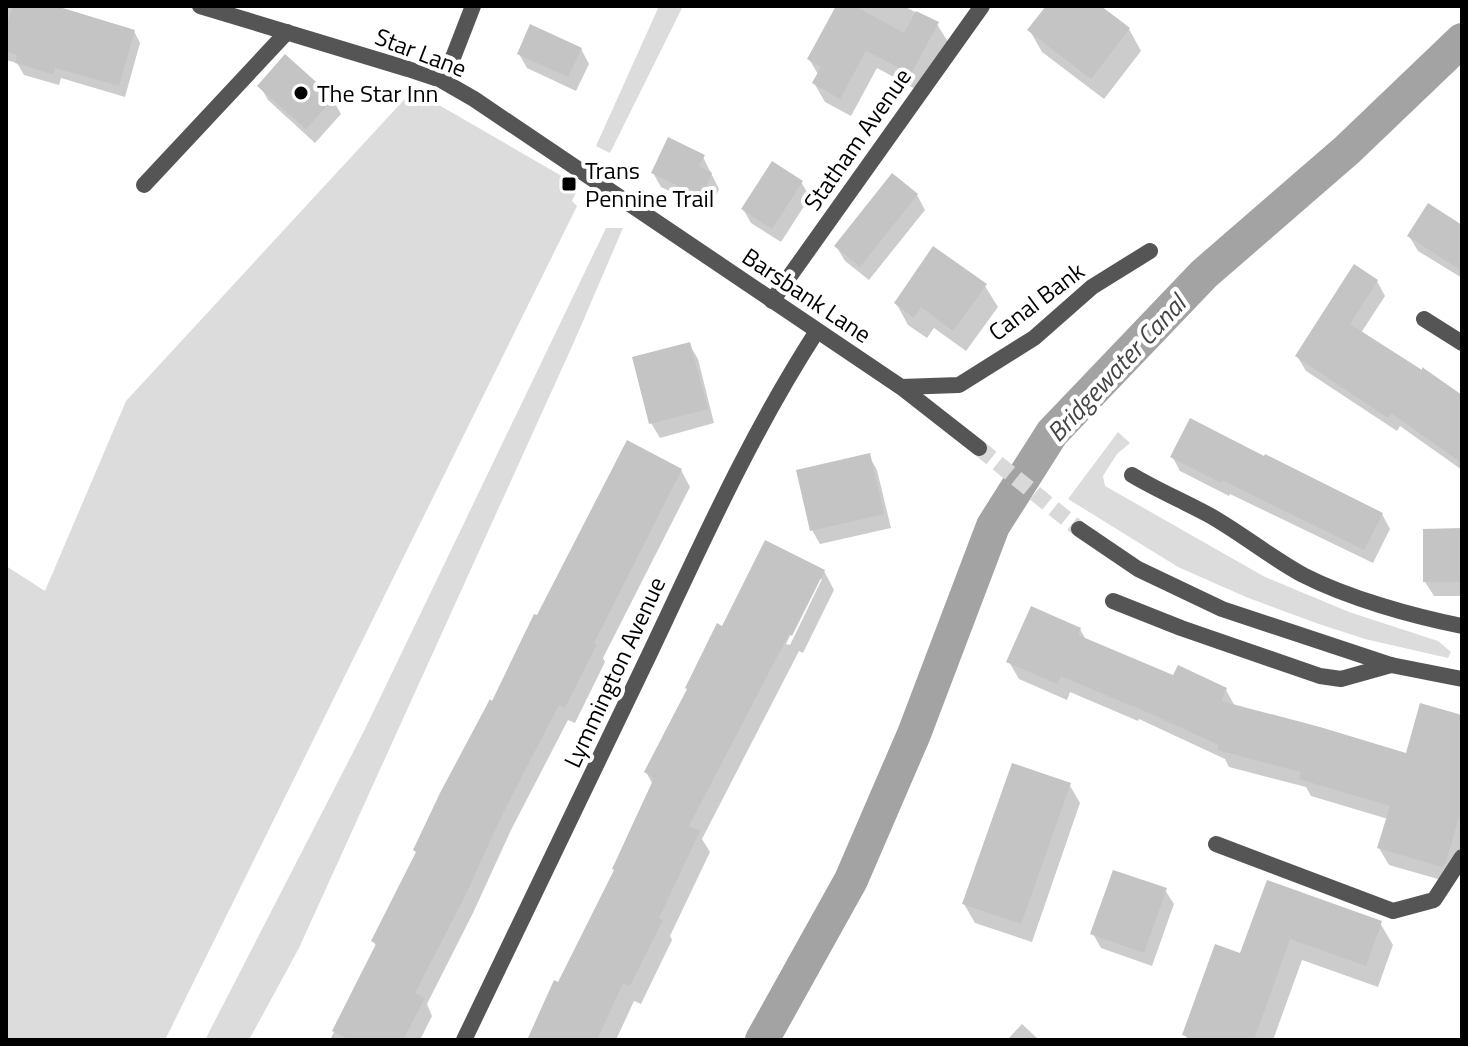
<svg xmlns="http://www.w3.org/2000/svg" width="1468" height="1046" viewBox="0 0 1468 1046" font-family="'Titillium Web',sans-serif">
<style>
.green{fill:#dcdcdc}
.shadow{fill:#0003;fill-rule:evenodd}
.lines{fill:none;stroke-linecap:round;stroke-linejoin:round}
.canal{stroke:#a3a3a3;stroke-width:34}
.building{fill:#c4c4c4}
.tertiary-tunnel{stroke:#d9d9d9;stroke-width:16;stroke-dasharray:16 8;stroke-linecap:butt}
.service{stroke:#555;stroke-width:16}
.minor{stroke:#555;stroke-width:16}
.tertiary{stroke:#555;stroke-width:16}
.poi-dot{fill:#000;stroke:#fff;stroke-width:3}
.labels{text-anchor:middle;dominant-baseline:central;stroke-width:8;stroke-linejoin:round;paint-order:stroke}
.street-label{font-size:24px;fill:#000;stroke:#fff}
.poi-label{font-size:24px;fill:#000;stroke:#fff;text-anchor:start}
.water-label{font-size:26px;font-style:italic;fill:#444;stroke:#fff}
</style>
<rect width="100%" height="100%" fill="#fff"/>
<!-- green -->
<path class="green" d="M659 6H683L610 153 596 146Z
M413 90 579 186 572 201 577 206 165 1040H6V566L45 591 126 401Z
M606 228H623L574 342 299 948 249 1040H205L364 731Z
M1118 432 1130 443 1117 454 1103 476 1105 486 1265 577 1349 612 1438 641 1451 652 1448 658 1365 639 1316 623 1246 597 1178 567 1068 499Z"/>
<!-- shadow -->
<path class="shadow" d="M6 6H50L134 31 140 43 125 97 61 78 59 85 24 75 17 63 6 60Z
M837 6H904L937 24 948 42 921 92 877 68 851 116 825 102 814 83 819 76 809 59Z
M1048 6H1098L1129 29 1141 51 1104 99 1042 52 1030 31Z
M581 49 589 64 576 91 527 68 519 54Z
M286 57 333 100 341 114 315 143 268 100 260 86Z
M703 157 719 189 709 210 661 187 653 173Z
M801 182 810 197 781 242 751 223 743 209Z
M917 195 925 210 869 280 845 261 836 246Z
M1462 227V278L1418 251 1409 236Z
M1377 281 1385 296 1361 333 1462 397V470L1400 426 1397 431 1306 371 1297 356Z
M985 286 998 307 966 351 934 328 927 338 908 325 896 303Z
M689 344 698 359 714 423 660 438 651 423Z
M869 456 877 470 891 528 820 544 812 530Z
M1172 456 1382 514 1390 529 1373 563 1230 494 1229 496 1180 471Z
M681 470 690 487 603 658 605 662 575 723 568 720 511 830 473 913 427 1004 432 1016 420 1040H330L377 947 373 941 538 618Z
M1462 530V596H1434L1425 582Z
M824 571 834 590 803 653 799 651 702 839 710 852 670 936 672 940 641 1004 634 1001 616 1040H529L615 872 653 785 646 772 723 629ZM818 579H822L790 645 786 644Z
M1080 629 1086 640 1174 678 1226 690 1236 708 1407 755 1462 717V854L1452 883 1389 865 1379 848 1388 819 1311 796 1306 787 1229 767 1225 759 1139 719 1138 721 1070 692 1067 700 1019 679 1009 662Z
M1069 784 1080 803 1032 942 975 923 964 904Z
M1268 882 1380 923 1393 945 1378 987 1302 960 1273 1040H1188L1185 1035 1242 956Z
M1165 890 1174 904 1152 966 1101 948 1093 934Z
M1022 1024 1039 1040H1007Z"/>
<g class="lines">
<!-- canal -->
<path class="canal" d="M762 1040 851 880 914 734 993 526 1052 433 1204 274 1347 150 1462 40"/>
</g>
<!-- building -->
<path class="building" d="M13 6H56L135 30 119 86 55 68 53 74 15 63 17 55 6 51V27Z
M836 6H855L904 33 916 11 939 22 911 74 866 51 840 99 812 83 821 67 807 59Z
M1046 6H1101L1130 28 1091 79 1027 30Z
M530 24 582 48 568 77 517 54Z
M285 54 334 98 306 129 257 86Z
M668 137 705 155 699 166 712 173 701 197 651 173Z
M772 161 803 181 772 229 741 209Z
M892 173 918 194 860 267 834 246Z
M1428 203 1462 225V271L1407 236Z
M933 246 987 284 953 331 921 307 914 318 894 303Z
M1354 264 1378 280 1350 324 1422 370V367L1462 395V463L1391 413 1388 418 1295 356Z
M690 342 708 409 649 424 632 357Z
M1190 418 1264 456 1265 454 1383 513 1364 550 1222 480 1221 483 1170 457Z
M627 440 682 469 594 643 597 644 565 708 559 705 503 813 465 896 415 993 425 998 403 1040H350L332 1031 376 944 371 941 416 852 413 850 440 793 490 699 492 701 534 614 537 615Z
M870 453 884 514 810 531 796 470Z
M1462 528V582H1423V529Z
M765 540 825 570 792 636 789 634 689 826 700 831 659 918 663 920 630 986 623 983 597 1040H527L554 980 558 982 614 870 612 869 654 778 644 772 687 689 685 688 717 623 722 626Z
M1031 606 1081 628 1078 635 1173 675 1178 665 1227 688 1221 701 1320 727 1406 753 1420 703 1462 715V807L1446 862 1442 867 1377 848 1390 806 1299 779 1301 772 1217 750 1219 745 1129 704V705L1061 676 1057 684 1006 662Z
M1012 763 1071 783 1021 924 962 904Z
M1113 870 1167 888 1144 953 1090 934Z
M1267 880 1382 921 1366 966 1290 939 1254 1040H1197L1182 1035 1215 944 1240 953Z"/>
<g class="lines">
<!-- tertiary-tunnel -->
<path class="tertiary-tunnel" d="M979 448 1079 529"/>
<!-- service -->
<path class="service" d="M144 185 287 32
M1216 844 1393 911 1434 900 1462 857"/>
<!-- minor -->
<path class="minor" d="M441 80 454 55 473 6
M772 301 982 6
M1424 319 1462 343
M901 387 959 385 1034 338 1092 287 1150 251
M1132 475C1157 490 1183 501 1209 515 1241 533 1270 557 1303 575 1348 598 1412 616 1462 626
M1113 601 1181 628 1320 676 1341 679 1391 665
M464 1040C527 911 589 782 650 653 702 543 751 433 817 331"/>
<!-- tertiary -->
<path class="tertiary" d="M200 6 408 69 441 80 474 99 901 387 979 448
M1079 529 1138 569 1222 609 1391 665 1462 679"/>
</g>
<!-- markers -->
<g class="poi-dot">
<circle cx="301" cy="93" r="8"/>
<rect x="561" y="176" width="16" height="16" rx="4"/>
</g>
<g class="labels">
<!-- street labels -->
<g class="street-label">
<text transform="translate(421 52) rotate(21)">Star Lane</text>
<text transform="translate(857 139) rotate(-55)">Statham Avenue</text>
<text transform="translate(807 295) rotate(34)">Barsbank Lane</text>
<text transform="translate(1036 301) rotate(-37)">Canal Bank</text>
<text transform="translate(614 672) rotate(-65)">Lymmington Avenue</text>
</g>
<!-- poi labels -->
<g class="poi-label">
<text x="317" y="93">The Star Inn</text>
<text x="585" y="170">Trans<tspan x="585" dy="28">Pennine Trail</tspan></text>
</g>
<!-- water labels -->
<g class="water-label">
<text transform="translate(1116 368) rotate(-47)">Bridgewater Canal</text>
</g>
</g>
<!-- border -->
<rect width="1468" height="1046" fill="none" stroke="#000000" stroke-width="16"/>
</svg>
